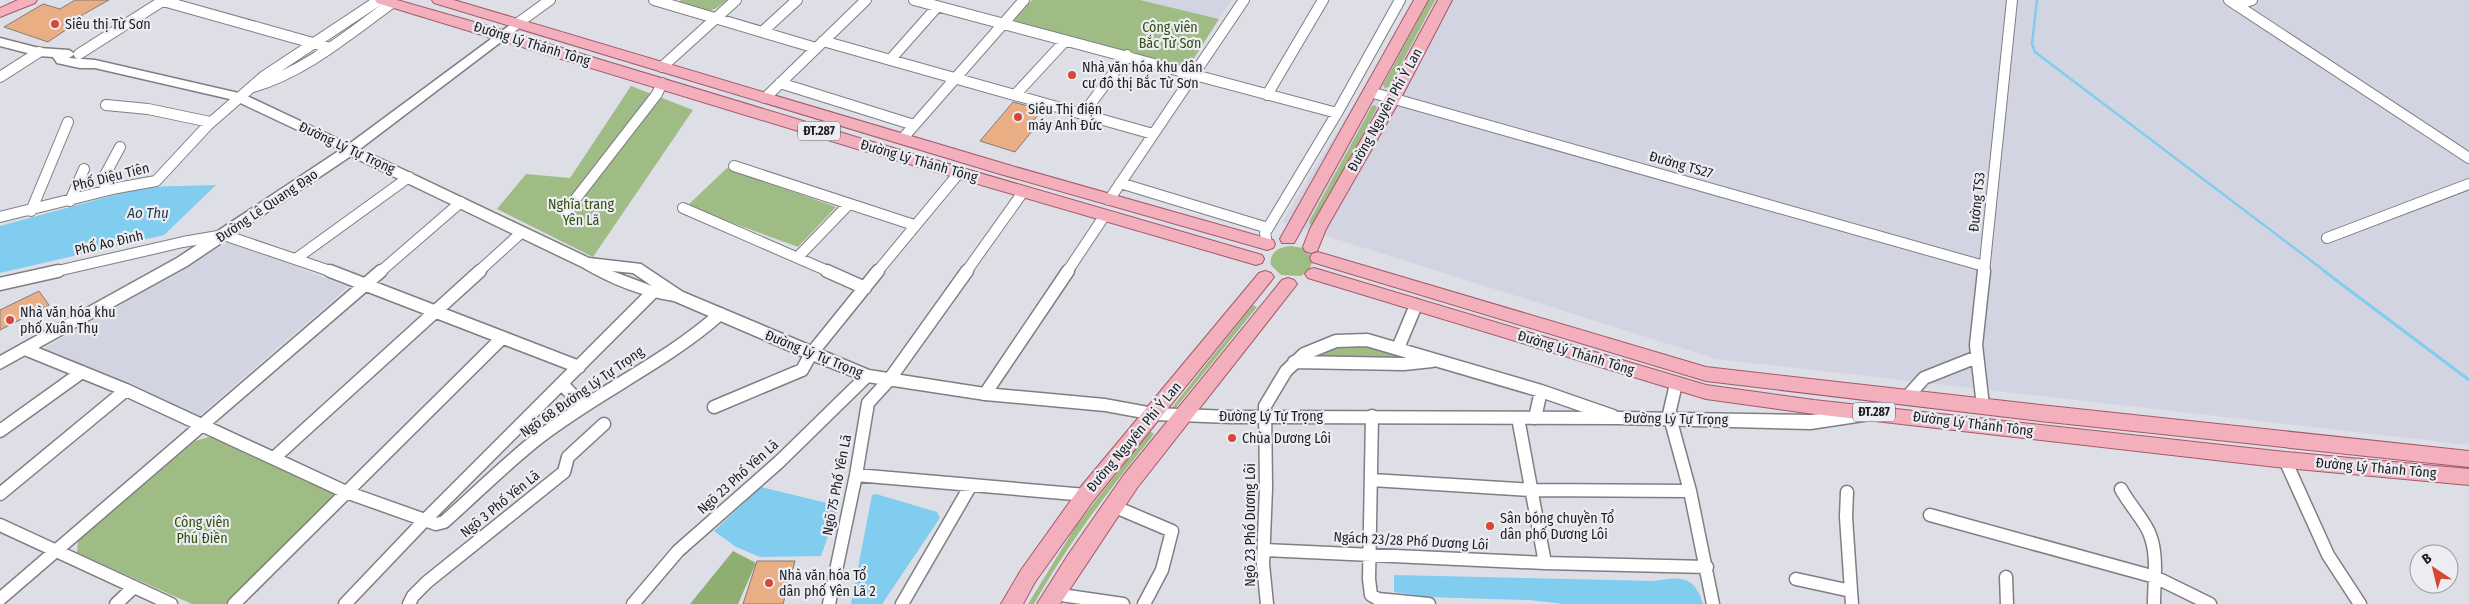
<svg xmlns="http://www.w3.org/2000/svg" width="2469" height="604" viewBox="0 0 2469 604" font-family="'Fira Sans Condensed',sans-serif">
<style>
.built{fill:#d3d4e2}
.green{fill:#9fbc84}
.forest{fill:#8fae72}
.water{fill:#81cdef}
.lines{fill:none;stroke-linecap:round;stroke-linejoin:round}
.stream-far1{stroke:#81cdef;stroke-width:2.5}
.stream{stroke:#81cdef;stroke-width:3}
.building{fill:#e9ae84;stroke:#837d79}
.minor-far1-casing{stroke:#7e7e84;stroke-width:12}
.minor-casing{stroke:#7e7e84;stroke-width:15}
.secondary-casing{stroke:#7e7e84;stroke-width:3}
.primary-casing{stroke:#a35969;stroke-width:2}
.minor-far1{stroke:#fff;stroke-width:10}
.minor{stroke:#fff;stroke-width:12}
.secondary{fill:#fff;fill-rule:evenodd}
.primary{fill:#f3afbc;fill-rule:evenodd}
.poi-dot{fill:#d54932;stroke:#ececf3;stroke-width:2}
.labels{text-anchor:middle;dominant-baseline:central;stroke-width:4.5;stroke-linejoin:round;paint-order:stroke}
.shield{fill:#ececf3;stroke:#5b5b5f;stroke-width:1}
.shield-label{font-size:12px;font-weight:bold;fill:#1d1d20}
.poi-label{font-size:14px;fill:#1d1d20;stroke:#ececf3;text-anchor:start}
.park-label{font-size:14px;fill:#334e0d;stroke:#ececf3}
.street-label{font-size:14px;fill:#1d1d20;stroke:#ececf3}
.water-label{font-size:15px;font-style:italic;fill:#193b4a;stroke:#ececf3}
</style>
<rect width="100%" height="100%" fill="#dedfe6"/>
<!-- built -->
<path class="built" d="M1140 0H1232L1219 19Z
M1417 0H2469V445L1716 359 1282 222Z
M230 241 348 287 199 416 43 349Z"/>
<!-- green -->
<path class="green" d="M681 0H727C707 18 700 11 676 5Z
M1032 0H1140L1219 19 1191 63 1183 67 1016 23 1014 20Z
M1429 0H1435L1389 87 1385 88 1383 85Z
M631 86 693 110 593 257 497 209 526 174 570 178Z
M1375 105 1377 108 1315 224 1311 225 1309 222 1372 106Z
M727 168 836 207 798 247 687 206Z
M1291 246 1303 248 1313 258 1310 269 1301 276 1281 275 1271 265C1269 252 1279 247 1291 246Z
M1253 305 1257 307 1174 410H1170Z
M1368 344 1407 358 1312 359 1316 349Z
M1150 431 1154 434C1110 489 1068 543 1034 604H1028L1076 526Z
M212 436 339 492 336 500 227 604H192L77 553 78 541 195 441Z"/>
<!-- forest -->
<path class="forest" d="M733 551 756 563 738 604H690Z"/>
<!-- water -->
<path class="water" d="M216 185 164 235 0 273V226L144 187Z
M761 487 839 506 821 556 760 557 736 547 714 531Z
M876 494 937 512 940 518 882 604H851L872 495Z
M1394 575 1655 581C1681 576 1695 576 1703 604H1564L1529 600 1426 597 1394 592Z"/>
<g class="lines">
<!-- stream-far1 -->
<path class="stream-far1" d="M2037 0 2032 44 2035 52 2326 272"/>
<!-- stream -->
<path class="stream" d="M2324 271 2469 380"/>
</g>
<!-- building -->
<path class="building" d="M75 0H109L77 18 82 19 48 42 4 27 43 4 60 9Z
M1013 102 1043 110 1027 127 1033 130 1015 152 980 141Z
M39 291 49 305 0 330V310Z
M757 561H795L783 604H743Z"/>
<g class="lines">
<defs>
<path id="minor-far1" d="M654 0 816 48
M914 0 1337 113
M2229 0 2469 158
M163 1 327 47
M2236 5 2252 0
M518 23 550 0
M762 32 797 0
M823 41 1153 134
M79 54 164 0
M890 60 937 7
M662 67 736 0
M0 77 39 52
M780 83 914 125
M253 87C305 72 349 34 392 3
M1370 92 1984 266
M1015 95 1065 41
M1267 95 1323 0
M765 98 866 0
M106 105 148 109 210 122
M1083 114 1127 55
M903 138 1024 0
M734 166 914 225
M1120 183 1268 228
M105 190V175L120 147
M1109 200 1244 0
M70 201 84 169
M683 208 830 272
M567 210 657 94 662 83
M31 211 68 122
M0 217 117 188 156 181 208 125 263 77 379 0
M2327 238 2469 184
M1267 244 1265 233 1337 113 1400 0
M798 257 849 204
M297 258 409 177
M53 272 183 242 224 235 333 272
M380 272 461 202
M478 272 522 232
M877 272 959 173
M966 272 1023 192
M1067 272 1105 215
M1984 272 2012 0"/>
<path id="minor" d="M330 271 579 367
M827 271 865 288
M0 284 58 271
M1398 348 1416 305
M25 349 126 390 346 492 436 524 444 522C476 494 507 462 541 436 598 392 666 362 720 314
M1294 362 1404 364 1432 361
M562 384 583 406
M985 394 1068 271
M1907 397 1924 378 1977 357
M1983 406 1976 345 1984 271
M714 407 802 370 811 354 878 271
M1372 416 1369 579 1371 595 1378 599 1429 604
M1518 418 1545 563
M1535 418 1541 391
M0 431 82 372
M275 457 480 271
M2285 460 2328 555 2360 604
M856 475 1086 495
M1372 480 1532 490 1690 491 1669 414 1676 384
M2121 489C2128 503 2146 522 2150 535 2158 555 2154 582 2154 604
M1690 491 1713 604
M1847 492 1846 517 1851 591
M0 494 126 390
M1113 506 1172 531 1162 570 1144 604
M1930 515 2155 577 2210 604
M0 525 171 604
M1264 550 1545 563 1707 567
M2006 577 2007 604
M1796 579 1851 591 1852 604
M1054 594 1123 604
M0 599 381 271
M116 604 134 587
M234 604 502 338
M345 604 425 520 653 292
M409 604 413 596 427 582 564 472 568 457 604 424
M633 604 678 551 779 462 867 376
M829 604 856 475 868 403 889 380 967 271
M902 604 971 485
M1267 604 1263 564 1266 488 1265 406 1286 371 1304 354 1336 341 1367 340 1541 391 1613 416"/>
<path id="secondary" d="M518 19 524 23 522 26 360 149 589 258 641 264 683 292 869 370 985 388 1105 399 1154 408 1231 411 1618 412 1811 415 1864 409 1870 410 1872 415 1870 420 1864 421 1811 429 1618 424 1231 423 1154 420 1105 411 985 400 867 382 806 358 674 301C640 296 611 284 582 267L351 156 187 266 0 369V356L177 258 340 150 234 100 95 68H80L57 63 53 57 39 56 0 46V38L39 48 69 50 75 54 69 58 95 60 243 94 349 144ZM612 271 633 273 652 286Z"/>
<path id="primary" d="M18 0H37L35 3 0 17V8Z
M375 0H397L509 32 866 140 1262 255 1264 259 1262 263 1256 265 854 148 377 3Z
M432 0H454L1012 166 1273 240 1275 244 1273 248 1267 250 1000 174 434 3Z
M1414 0H1428L1294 243H1282L1280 239Z
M1438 0H1452L1401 98 1326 229 1317 251 1311 253 1305 251 1303 247 1310 229 1385 98Z
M1318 252 1706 367 2040 405 2469 451V467L2040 421 1706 381 1312 262 1310 258 1312 254Z
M1314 268 1706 385 1814 400 2285 452 2469 469V485L2285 468 1814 414 1706 399 1308 278 1305 274 1308 270Z
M1265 271 1271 273 1274 277 1271 281 1093 501 1035 582 1023 604H1001L1021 570 1079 489 1259 273Z
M1288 278 1294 280 1297 284 1294 288 1137 488 1060 604H1037L1068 555 1123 476 1282 280Z"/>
</defs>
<!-- minor-far1 casing -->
<use href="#minor-far1" class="minor-far1-casing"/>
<!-- minor casing -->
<use href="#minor" class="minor-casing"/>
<!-- secondary casing -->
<use href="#secondary" class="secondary-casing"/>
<!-- primary casing -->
<use href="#primary" class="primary-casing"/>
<!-- minor-far1 -->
<use href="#minor-far1" class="minor-far1"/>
<!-- minor -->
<use href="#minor" class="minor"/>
<!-- secondary -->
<use href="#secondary" class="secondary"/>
<!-- primary -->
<use href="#primary" class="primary"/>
</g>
<!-- markers -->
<g class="poi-dot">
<circle cx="55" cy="24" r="5"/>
<circle cx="1072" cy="75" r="5"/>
<circle cx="1018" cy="117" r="5"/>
<circle cx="10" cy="320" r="5"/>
<circle cx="1232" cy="438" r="5"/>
<circle cx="1490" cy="526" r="5"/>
<circle cx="769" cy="583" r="5"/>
</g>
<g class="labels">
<!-- shield labels -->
<g class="shield">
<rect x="798" y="121.5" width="42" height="19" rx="4"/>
<rect x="1853" y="402.5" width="42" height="19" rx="4"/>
</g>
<g class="shield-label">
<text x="819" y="131">ĐT.287</text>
<text x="1874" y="412">ĐT.287</text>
</g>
<!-- poi labels -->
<g class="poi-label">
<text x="65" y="24">Siêu thị Từ Sơn</text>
<text x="1082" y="67">Nhà văn hóa khu dân<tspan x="1082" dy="16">cư đô thị Bắc Từ Sơn</tspan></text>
<text x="1028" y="109">Siêu Thị điện<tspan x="1028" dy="16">máy Anh Đức</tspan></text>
<text x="20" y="312">Nhà văn hóa khu<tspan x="20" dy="16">phố Xuân Thụ</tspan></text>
<text x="1242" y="438">Chùa Dương Lôi</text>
<text x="1500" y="518">Sân bóng chuyền Tổ<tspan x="1500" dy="16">dân phố Dương Lôi</tspan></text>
<text x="779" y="575">Nhà văn hóa Tổ<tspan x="779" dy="16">dân phố Yên Lã 2</tspan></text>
</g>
<!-- park labels -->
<g class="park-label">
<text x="1170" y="27">Công viên<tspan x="1170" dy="16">Bắc Từ Sơn</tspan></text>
<text x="581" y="204">Nghĩa trang<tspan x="581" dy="16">Yên Lã</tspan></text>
<text x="202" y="522">Công viên<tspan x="202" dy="16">Phú Điền</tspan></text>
</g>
<!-- street labels -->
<g class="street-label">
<text transform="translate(532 44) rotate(17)">Đường Lý Thánh Tông</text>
<text transform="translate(1385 110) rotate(-61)">Đường Nguyên Phi Ỷ Lan</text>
<text transform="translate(347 148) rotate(25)">Đường Lý Tự Trọng</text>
<text transform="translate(919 161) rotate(16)">Đường Lý Thánh Tông</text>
<text transform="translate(1681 165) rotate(16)">Đường TS27</text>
<text transform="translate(111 177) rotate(-14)">Phố Diệu Tiên</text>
<text transform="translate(1977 202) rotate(-84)">Đường TS3</text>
<text transform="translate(267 206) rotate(-34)">Đường Lê Quang Đạo</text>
<text transform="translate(109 243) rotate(-13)">Phố Ao Đình</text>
<text transform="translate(1576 353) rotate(17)">Đường Lý Thánh Tông</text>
<text transform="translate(814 354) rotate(22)">Đường Lý Tự Trọng</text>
<text transform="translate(582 392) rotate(-35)">Ngõ 68 Đường Lý Tự Trọng</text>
<text x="1271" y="416">Đường Lý Tự Trọng</text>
<text transform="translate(1676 419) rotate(1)">Đường Lý Tự Trọng</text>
<text transform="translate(1973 424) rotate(7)">Đường Lý Thánh Tông</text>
<text transform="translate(1134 437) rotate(-50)">Đường Nguyên Phi Ỷ Lan</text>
<text transform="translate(2376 468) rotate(5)">Đường Lý Thánh Tông</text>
<text transform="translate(738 477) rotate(-42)">Ngõ 23 Phố Yên Lã</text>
<text transform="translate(837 485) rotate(-79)">Ngõ 75 Phố Yên Lã</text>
<text transform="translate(500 504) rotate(-39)">Ngõ 3 Phố Yên Lã</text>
<text transform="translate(1250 525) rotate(-90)">Ngõ 23 Phố Dương Lôi</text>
<text transform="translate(1411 541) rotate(3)">Ngách 23/28 Phố Dương Lôi</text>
</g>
<!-- water labels -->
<g class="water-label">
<text x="148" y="213">Ao Thụ</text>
</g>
</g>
<!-- north arrow -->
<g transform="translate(2434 569) rotate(325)"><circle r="24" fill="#ececf3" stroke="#99999f"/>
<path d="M0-4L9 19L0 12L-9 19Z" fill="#d54932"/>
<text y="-8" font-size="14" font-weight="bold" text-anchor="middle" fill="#1d1d20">B</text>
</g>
</svg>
